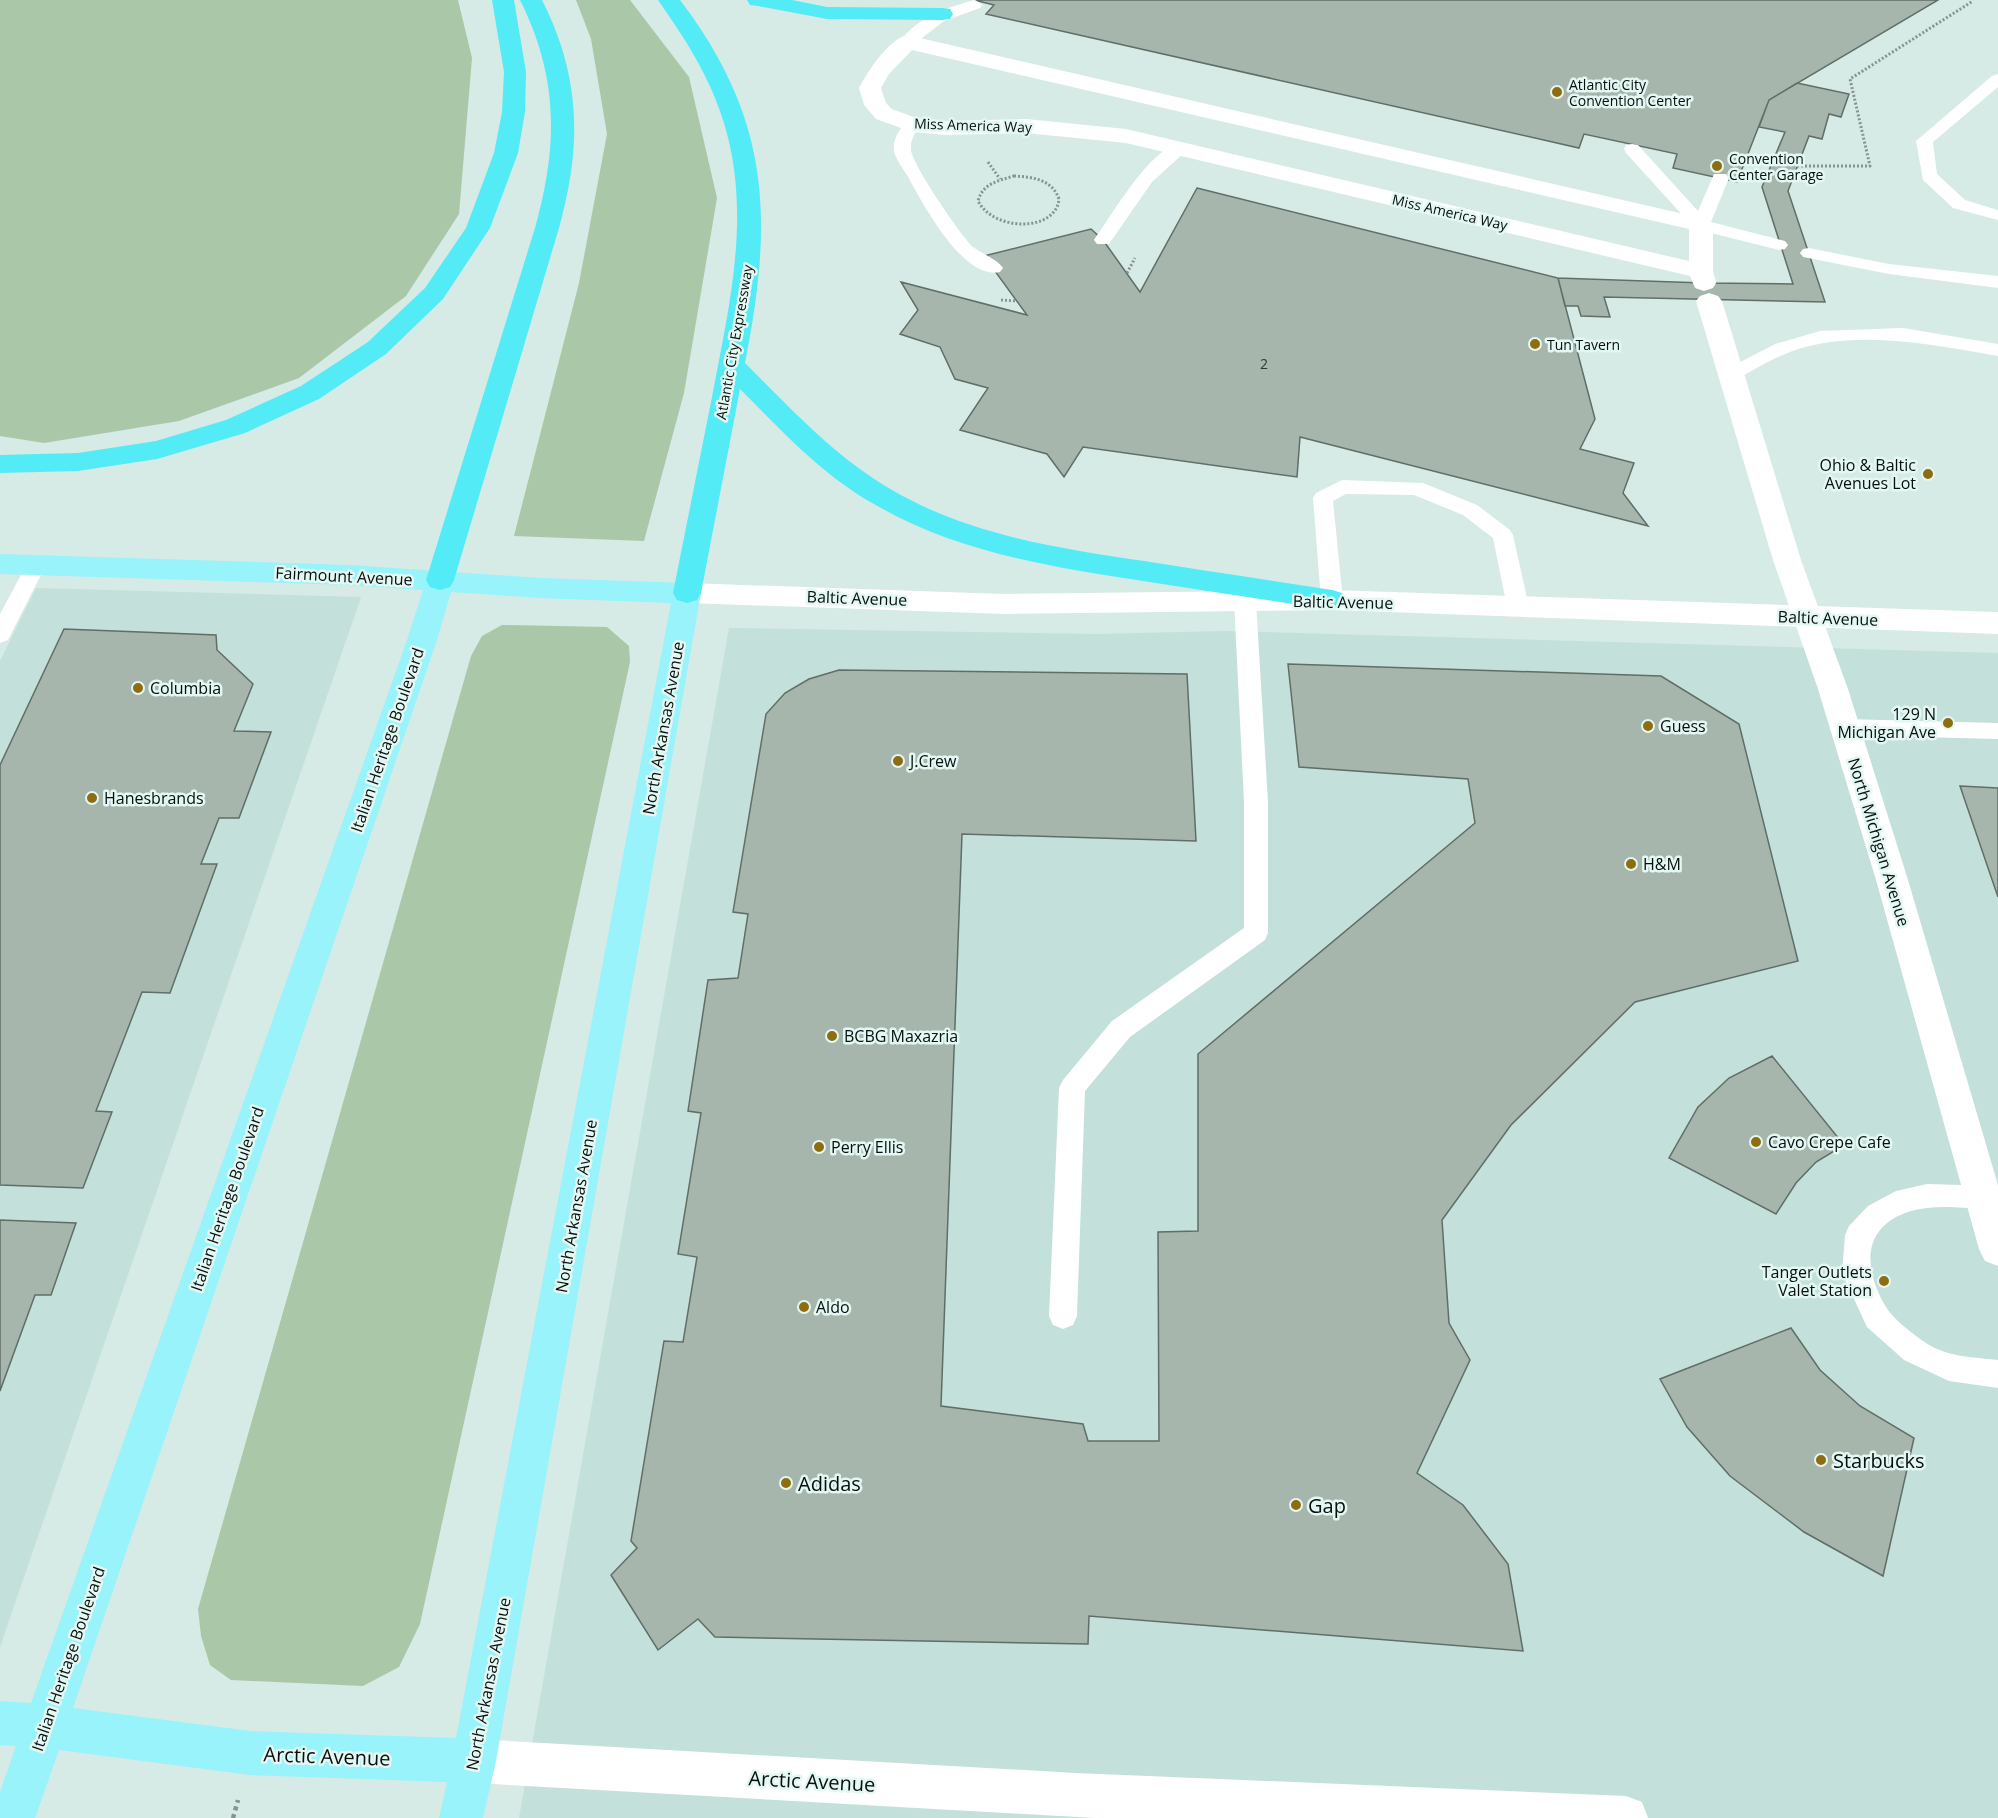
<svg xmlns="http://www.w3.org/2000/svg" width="1998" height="1818" viewBox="0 0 1998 1818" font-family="'Open Sans',sans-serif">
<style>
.built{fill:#c3e0da}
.green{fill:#aac7a8}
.building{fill:#a6b6ad;stroke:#606e67;stroke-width:1.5}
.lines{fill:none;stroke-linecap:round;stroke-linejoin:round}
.path-far1{stroke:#859491;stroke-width:3;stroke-dasharray:2 2;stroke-linecap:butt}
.path{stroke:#859491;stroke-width:4.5;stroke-dasharray:4 4;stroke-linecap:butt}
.lane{fill:#fff;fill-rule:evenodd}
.street{fill:#fff;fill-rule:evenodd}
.secondary{fill:#fff;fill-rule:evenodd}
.primary{fill:#98f3fa;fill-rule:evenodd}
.highway{fill:#53ebf6;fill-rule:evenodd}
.poi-dot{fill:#8e6c10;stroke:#e3f7f3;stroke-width:2}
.labels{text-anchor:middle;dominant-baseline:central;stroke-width:5;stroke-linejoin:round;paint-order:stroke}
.far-poi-label{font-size:14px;fill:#080f0e;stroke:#e3f7f3;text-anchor:start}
.far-street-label{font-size:14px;fill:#080f0e;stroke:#e3f7f3}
.number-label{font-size:14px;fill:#303936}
.poi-label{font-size:16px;fill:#080f0e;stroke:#e3f7f3;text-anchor:start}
.street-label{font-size:16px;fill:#080f0e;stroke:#e3f7f3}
.near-poi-label{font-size:20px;fill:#080f0e;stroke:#e3f7f3;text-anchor:start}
.near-street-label{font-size:20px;fill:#080f0e;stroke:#e3f7f3}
</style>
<rect width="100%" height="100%" fill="#d6eae6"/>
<!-- built -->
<path class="built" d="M36 588 361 597 0 1647V661Z
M729 628 1097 634 1225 631 1998 653V1818H519Z"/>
<!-- green -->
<path class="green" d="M0 0H458L472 58 459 214 406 296 299 378 179 421 44 443 0 436Z
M576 0H630L689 77 717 198 684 393 644 541 514 536 579 283 607 134 591 39Z
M502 625 607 627 629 646 630 662 420 1624 399 1667 363 1686 231 1680 210 1665 201 1636 198 1609 471 656 482 636Z"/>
<!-- building -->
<path class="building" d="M974 0H1938L1769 100 1737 182 1673 168 1677 154 1584 134 1579 148 986 14 994 5Z
M1797 83 1849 94 1841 117 1829 114 1822 139 1809 136 1788 191 1825 302 1604 297 1610 317 1581 316 1578 306H1565L1558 278 1704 283 1793 284 1762 187 1785 132 1759 127 1769 100Z
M1197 188 1558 278 1595 419 1580 449 1634 463 1623 493 1648 526 1300 437 1297 477 1083 447 1064 477 1047 454 960 430 988 388 955 379 940 347 900 334 918 310 901 282 1027 315 984 256 1091 229 1103 240 1140 292Z
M64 629 216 635 217 650 253 684 234 731 271 732 239 818H219L201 864H217L170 993 142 992 96 1111 112 1112 83 1188 0 1185V765Z
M1288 664 1661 676 1739 724 1798 961 1635 1002 1511 1125 1442 1220 1449 1323 1470 1360 1417 1473 1463 1505 1508 1564 1523 1651 1089 1616 1088 1644 715 1637 698 1619 658 1650 611 1575 637 1548 631 1541 664 1341 683 1342 697 1257 678 1254 701 1113 688 1111 708 980 738 978 748 914 733 912 766 714 785 693 809 679 839 670 1187 674 1196 841 962 834 941 1406 1083 1424 1088 1441H1159L1158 1232 1198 1231V1054L1475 823 1468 779 1299 767Z
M1960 786 1998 788V897Z
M1772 1056 1844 1145 1816 1162 1796 1183 1776 1214 1669 1158 1698 1107 1729 1078Z
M0 1220 76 1223 51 1295H35L0 1391Z
M1791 1328 1820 1370 1860 1406 1914 1438 1883 1576 1804 1532 1730 1476 1687 1427 1660 1379Z"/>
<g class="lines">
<!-- path-far1 -->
<path class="path-far1" d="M988 162 1000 179
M1797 166H1870L1850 79 1973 1
M1014 176C1032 177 1052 179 1059 199 1056 232 994 232 978 201 983 183 998 181 1014 176Z
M1127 273 1135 258
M1001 300 1017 301"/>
<!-- path -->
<path class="path" d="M233 1818 238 1800"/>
<!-- lane -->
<path class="lane" d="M975 0 983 5 980 8 944 21 913 45H901L899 42C917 18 947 7 975 0Z
M1998 74V87L1933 142 1937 174 1965 200 1998 210V220L1953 208 1923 180 1916 141 1992 76Z
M912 120 920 125C915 133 910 140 911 150 912 164 961 236 973 247 982 254 997 259 1003 268L1000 272C963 281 922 202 907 175 903 169 895 158 894 151 892 139 900 130 906 121Z
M1179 143 1187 148 1185 152 1152 182 1109 244H1097L1094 240C1112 215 1149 150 1179 143Z
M1632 144 1638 145 1698 211 1714 174H1726L1729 178 1711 222 1785 241 1788 245 1785 249 1779 250 1695 229 1626 153 1624 149 1626 145Z
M1809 248 1889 264 1998 276V288L1889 274 1803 257 1800 253 1803 249Z
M1903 328 1998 344V356C1933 345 1854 328 1790 352 1771 359 1754 370 1737 379H1723L1720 375 1723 371 1775 344 1820 331Z
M1342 480 1423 483 1477 505 1510 530 1513 535 1529 607 1525 612 1518 615 1511 612 1507 607 1493 538 1463 515 1414 495 1346 494 1333 501 1343 600 1339 605 1332 608 1325 605 1321 600 1313 498 1316 493Z
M36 558 43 560 46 565 8 640 0 643V614L29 560Z
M1245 593 1252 596 1256 601 1268 802V933L1265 940 1130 1037 1085 1091 1077 1316 1073 1325 1063 1329 1053 1325 1049 1316 1059 1088 1063 1080 1112 1021 1244 928V802L1234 601 1238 596Z
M1844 719 1998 723V739L1844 735 1836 733 1833 727 1836 721Z
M1927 1184 1998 1186V1210C1971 1209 1937 1203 1911 1211 1861 1226 1863 1269 1886 1307 1893 1319 1912 1333 1923 1341 1945 1357 1972 1357 1998 1360V1388L1949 1381 1904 1360 1867 1327 1842 1273 1845 1235 1849 1226 1868 1206 1896 1191Z"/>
<!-- street -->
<path class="street" d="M907 35 1710 220 1713 225V271L1716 283 1713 288 1704 291 1695 288 1690 276 1126 143 1026 133 946 135 912 132 876 119 864 105 859 88C868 71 888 40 907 35ZM912 50 1689 229V261L1126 129 1026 119 946 121 916 118 892 109 886 103 881 88 889 74Z
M1709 293 1718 296 1722 301 1801 560 1848 689 1908 880 1998 1185V1266L1985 1261 1979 1249 1876 880 1818 689 1773 560 1696 301 1700 296Z"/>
<!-- secondary -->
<path class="secondary" d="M687 583 1004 594 1332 590 1998 612V634L1332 610 1004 614 687 603 677 600 673 593 677 586Z
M474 1739 1076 1773 1626 1796 1642 1802 1648 1818H1095L474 1783 458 1777 452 1761 458 1745Z"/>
<!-- primary -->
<path class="primary" d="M0 554 350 565 540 578 687 583 697 586 701 593 496 1761 483 1818H439L447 1782 250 1775 59 1750 35 1818H0V1792L16 1746 0 1745V1701L31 1703 407 640 423 590 350 585 0 574ZM451 592 540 598 671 603 456 1738 250 1731 73 1708 437 640Z"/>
<!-- highway -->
<path class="highway" d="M492 0H514L526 72 525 112 518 153 490 228 443 299 386 354 319 399 245 433 157 459 78 471 0 473V455L78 453 156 441 226 420 301 386 368 342 425 288 466 228 494 153 502 112 504 72Z
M520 0H542C581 77 582 146 559 228L454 580 450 587 440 590 430 587 426 580 535 228C558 146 559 78 520 0Z
M658 0H680C772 121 773 220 745 363 791 409 836 458 892 490 969 535 1057 548 1144 561 1206 571 1269 580 1332 590L1342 593 1347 600 1342 607 1332 610C1269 600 1206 591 1143 581 1050 567 956 552 874 504 822 475 781 430 740 389L701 593 697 600 687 603 677 600 673 593C686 528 699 462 712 397 729 306 752 215 724 123 710 77 686 40 658 0Z
M747 0H792L827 7 942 8 950 9 953 14 950 19 942 20 827 19 758 6 750 5Z"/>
</g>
<!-- markers -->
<g class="poi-dot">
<circle cx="1557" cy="92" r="6"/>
<circle cx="1717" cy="166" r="6"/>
<circle cx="1535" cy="344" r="6"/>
<circle cx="1928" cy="474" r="6"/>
<circle cx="138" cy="688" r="6"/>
<circle cx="1948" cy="723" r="6"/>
<circle cx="1648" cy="726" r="6"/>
<circle cx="898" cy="761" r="6"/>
<circle cx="92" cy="798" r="6"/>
<circle cx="1631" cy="864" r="6"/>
<circle cx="832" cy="1036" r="6"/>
<circle cx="1756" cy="1142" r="6"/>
<circle cx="819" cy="1147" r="6"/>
<circle cx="1884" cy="1281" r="6"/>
<circle cx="804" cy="1307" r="6"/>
<circle cx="1821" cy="1460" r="6"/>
<circle cx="786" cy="1483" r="6"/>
<circle cx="1296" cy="1505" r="6"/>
</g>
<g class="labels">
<!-- far-poi labels -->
<g class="far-poi-label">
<text x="1569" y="84">Atlantic City<tspan x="1569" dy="16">Convention Center</tspan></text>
<text x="1729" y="158">Convention<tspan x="1729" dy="16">Center Garage</tspan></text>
<text x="1547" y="344">Tun Tavern</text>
</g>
<!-- far-street labels -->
<g class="far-street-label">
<text transform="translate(973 125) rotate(2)">Miss America Way</text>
<text transform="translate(1450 212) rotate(13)">Miss America Way</text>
<text transform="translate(734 342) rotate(-80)">Atlantic City Expressway</text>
</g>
<!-- number labels -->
<g class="number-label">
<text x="1264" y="363">2</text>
</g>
<!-- poi labels -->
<g class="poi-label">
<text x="1916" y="465" text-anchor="end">Ohio &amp; Baltic<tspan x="1916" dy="18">Avenues Lot</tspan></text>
<text x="150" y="688">Columbia</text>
<text x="1936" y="714" text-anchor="end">129 N<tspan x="1936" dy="18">Michigan Ave</tspan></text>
<text x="1660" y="726">Guess</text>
<text x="910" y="761">J.Crew</text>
<text x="104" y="798">Hanesbrands</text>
<text x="1643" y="864">H&amp;M</text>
<text x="844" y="1036">BCBG Maxazria</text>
<text x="1768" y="1142">Cavo Crepe Cafe</text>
<text x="831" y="1147">Perry Ellis</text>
<text x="1872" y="1272" text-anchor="end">Tanger Outlets<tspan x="1872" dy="18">Valet Station</tspan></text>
<text x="816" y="1307">Aldo</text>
</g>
<!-- street labels -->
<g class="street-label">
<text transform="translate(344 576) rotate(3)">Fairmount Avenue</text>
<text transform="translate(857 598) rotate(2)">Baltic Avenue</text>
<text transform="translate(1343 602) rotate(1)">Baltic Avenue</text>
<text transform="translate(1828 618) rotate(2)">Baltic Avenue</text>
<text transform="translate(663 728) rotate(-80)">North Arkansas Avenue</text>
<text transform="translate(387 740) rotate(-71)">Italian Heritage Boulevard</text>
<text transform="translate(1879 842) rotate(73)">North Michigan Avenue</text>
<text transform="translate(227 1199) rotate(-71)">Italian Heritage Boulevard</text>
<text transform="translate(576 1206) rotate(-80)">North Arkansas Avenue</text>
<text transform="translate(68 1659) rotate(-71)">Italian Heritage Boulevard</text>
<text transform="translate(488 1684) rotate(-79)">North Arkansas Avenue</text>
</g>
<!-- near-poi labels -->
<g class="near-poi-label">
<text x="1833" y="1460">Starbucks</text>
<text x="798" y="1483">Adidas</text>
<text x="1308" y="1505">Gap</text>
</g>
<!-- near-street labels -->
<g class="near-street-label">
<text transform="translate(327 1756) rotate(2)">Arctic Avenue</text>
<text transform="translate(812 1781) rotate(3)">Arctic Avenue</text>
</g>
</g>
</svg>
